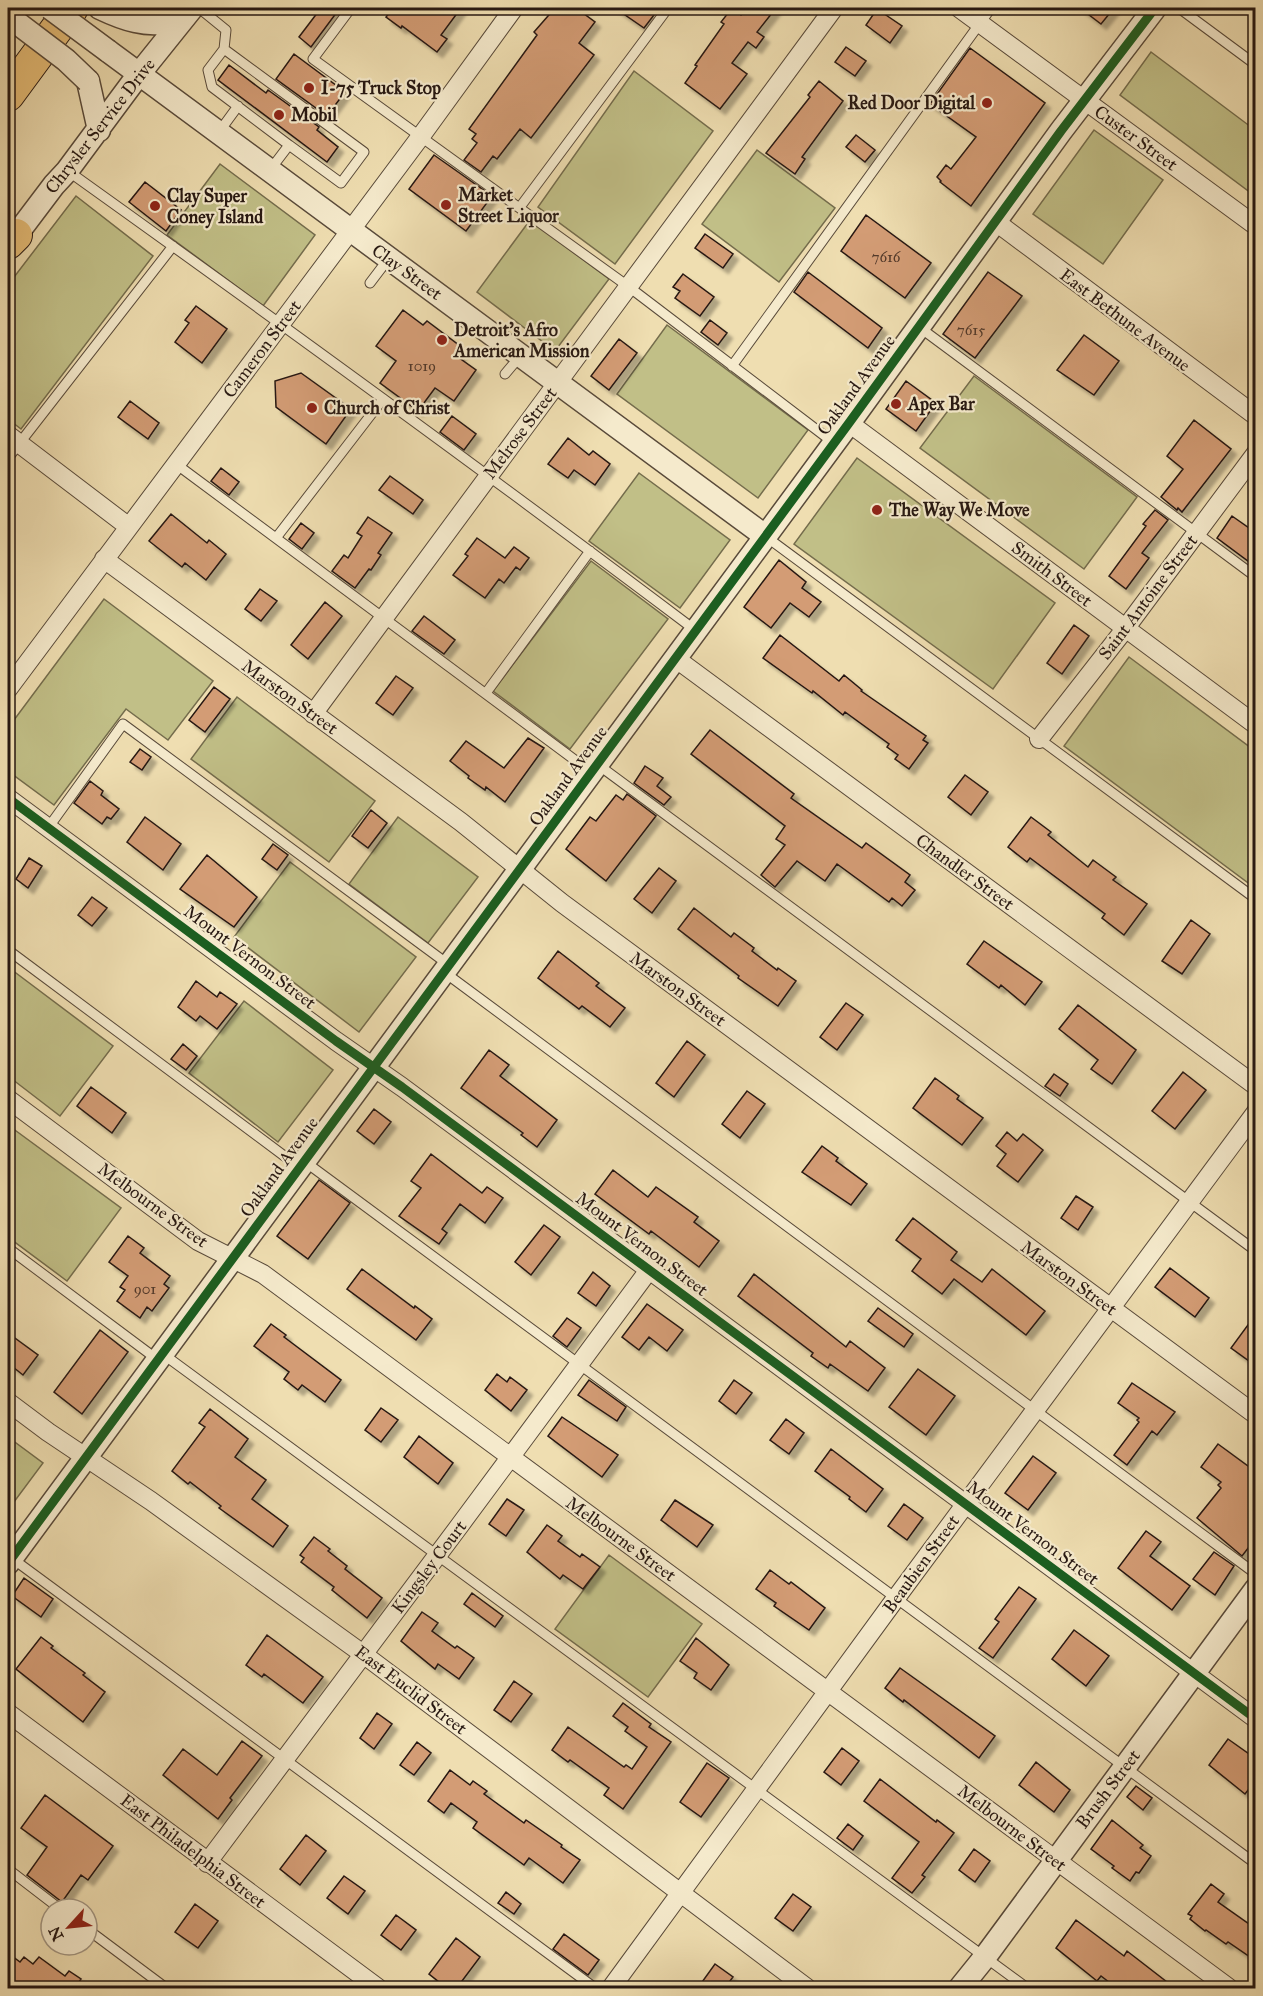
<svg xmlns="http://www.w3.org/2000/svg" width="1263" height="1996" viewBox="0 0 1263 1996" font-family="'IM FELL Great Primer',serif">
<style>
.green{fill:#c1bf87;stroke:#746c4c;stroke-width:1.5}
.building{fill:#d39c74;stroke:#271812;stroke-width:1.5;filter:url(#shadow)}
.lines{fill:none;stroke-linecap:round;stroke-linejoin:round}
.service-casing{stroke:#594a3a;stroke-width:11}
.minor-casing{stroke:#594a3a;stroke-width:20}
.tertiary-casing{stroke:#594a3a;stroke-width:25}
.motorway-casing{stroke:#271812;stroke-width:34}
.service{stroke:#f5eacc;stroke-width:9}
.minor{stroke:#f5eacc;stroke-width:18}
.tertiary{stroke:#f5eacc;stroke-width:22}
.motorway{stroke:#e8bf78;stroke-width:32}
.tertiary-bridge-casing{stroke:#594a3a;stroke-width:25;stroke-linecap:butt}
.tertiary-bridge{stroke:#f5eacc;stroke-width:22}
.cycleway-casing{stroke:#f5eacc;stroke-width:13}
.cycleway{stroke:#1b5e20;stroke-width:9}
.poi-dot{fill:#8f2418;stroke:#f5eacc;stroke-width:2}
.labels{text-anchor:middle;dominant-baseline:central;stroke-width:4.5;stroke-linejoin:round;paint-order:stroke}
.number-label{font-size:15px;fill:#52392a}
.poi-label{font-size:18px;font-weight:bold;fill:#271812;stroke:#f5eacc;text-anchor:start}
.street-label{font-size:18px;fill:#271812;stroke:#f5eacc}
</style>
<defs>
<filter id="shadow"><feDropShadow dx="5.5" dy="5.5" stdDeviation="1.5" flood-color="#0004"/></filter>
</defs>
<rect width="100%" height="100%" fill="#efdeb1"/>
<filter id="stains"><feTurbulence type="fractalNoise" baseFrequency=".00333" numOctaves="4"/><feColorMatrix values="0 0 0 0 .2 0 0 0 0 .09 0 0 0 0 .02 0 0 0 .5 -.17"/></filter>
<radialGradient id="worn" r=".72"><stop offset=".6" stop-color="#630" stop-opacity="0"/><stop offset="1" stop-color="#630" stop-opacity=".3"/></radialGradient>
<!-- green -->
<path class="green" d="M1151 52 1255 130V196L1120 95Z
M634 71 713 131 615 264 538 207Z
M1094 130 1163 180 1103 264 1033 214Z
M757 150 835 208 779 282 702 224Z
M220 164 315 235 263 306 167 235Z
M76 196 153 256 21 429 8 419V285Z
M530 220 609 279 555 351 477 292Z
M667 325 808 430 758 498 617 394Z
M974 376 1137 497 1084 569 920 448Z
M857 458 1055 603 993 689 794 544Z
M639 473 730 540 680 608 589 541Z
M591 561 668 619 570 749 493 691Z
M104 599 213 681 168 740 126 709 54 805 8 771V728Z
M1129 657 1255 751V888L1064 746Z
M237 697 375 801 329 862 191 759Z
M398 817 478 877 428 943 349 884Z
M290 862 416 957 359 1032 234 937Z
M8 967 113 1046 60 1116 8 1076Z
M244 1001 333 1070 278 1142 189 1073Z
M8 1125 121 1208 67 1281 8 1237Z
M8 1437 43 1463 8 1510Z
M609 1555 702 1624 648 1697 555 1629Z"/>
<!-- building -->
<path class="building" d="M321 8H340L311 47 299 37Z
M393 8H461L441 35 447 39 437 52 402 26 401 28 386 17Z
M555 8H576L595 22 579 43 594 55 531 138 520 129 497 159 493 156 481 172 464 160 477 143 472 139 476 134 469 129 537 35 534 32Z
M615 8H643L654 15 644 28Z
M732 8 741 15 747 8H776L757 32 764 37 756 48 748 42 732 63 747 74 720 109 685 83 697 66 695 65 724 24 721 22Z
M1080 8H1114L1101 24Z
M877 9 902 26 890 43 866 25Z
M846 47 866 61 855 76 835 62Z
M970 48 1045 103 971 206 940 182 941 181 937 177 946 165 951 169 976 137 930 104Z
M294 54 345 92 327 116 276 79Z
M229 65 266 93 268 90 319 127 317 130 338 147 327 162 218 80Z
M819 81 843 101 802 157 805 159 795 174 766 153 810 97 808 95Z
M856 135 875 150 865 162 846 147Z
M434 155 492 196 466 231 409 189Z
M145 182 181 210 166 231 129 202Z
M866 215 931 263 905 298 841 251Z
M705 234 733 254 723 268 695 248Z
M808 272 882 328 868 348 794 292Z
M988 272 1022 296 975 358 943 334Z
M683 274 714 297 700 316 675 298 680 291 673 287Z
M196 306 227 329 202 363 175 342 189 323 185 320Z
M403 310 423 325 427 321 464 349 458 357 476 370 454 401 435 388 418 411 380 383 396 361 376 346Z
M710 320 727 333 718 345 701 332Z
M1084 335 1119 361 1094 395 1057 370Z
M619 339 637 353 609 390 591 376Z
M301 373 351 409 326 444 276 407 275 381Z
M906 381 936 403 916 431 886 409Z
M130 401 159 423 148 439 118 417Z
M452 416 476 434 464 450 440 432Z
M1194 420 1231 449 1182 512 1178 508 1177 510 1161 497 1183 469 1167 456Z
M568 438 589 455 593 451 610 464 595 485 574 470 568 478 548 464Z
M221 468 239 482 229 495 211 481Z
M390 476 423 500 413 514 379 490Z
M1155 510 1168 520 1142 553 1149 558 1126 589 1109 576 1146 526 1143 524Z
M171 514 207 543 209 540 226 554 206 580 185 563 182 567 149 541Z
M1232 516 1256 533V567L1217 538Z
M368 517 392 533 378 553 381 555 371 570 369 569 355 588 332 571 344 555 348 558 362 536 357 533Z
M301 523 314 533 302 549 289 539Z
M477 538 505 558 514 547 529 558 520 570 516 567 504 583 499 579 485 598 453 575 468 556 465 554Z
M779 560 806 582 802 588 821 602 809 617 790 603 771 628 744 607Z
M260 589 277 601 261 621 245 609Z
M325 602 342 616 308 659 291 645Z
M424 616 455 640 444 654 412 631Z
M1074 625 1089 636 1062 674 1047 663Z
M780 635 839 681 844 675 862 690 861 691 926 736 923 740 928 743 909 769 895 759 898 755 887 747 889 744 845 712 843 715 813 691 812 693 763 658Z
M396 676 413 688 393 715 376 703Z
M214 687 230 699 205 732 189 720Z
M710 730 794 794 791 798 862 848 866 843 910 875 905 882 915 890 902 906 892 898 889 902 837 864 825 881 797 861 775 887 761 875 785 845 776 839 785 826 691 754Z
M528 738 544 748 505 802 486 787 485 790 468 778 469 776 450 761 466 741 504 768Z
M140 749 151 757 142 770 130 762Z
M645 766 663 778 657 786 671 797 664 805 634 783Z
M965 775 988 792 971 815 948 797Z
M90 781 103 791 101 795 119 809 111 819 107 817 102 824 74 803Z
M627 794 656 816 606 881 566 849 590 817 596 821 616 795 623 800Z
M371 810 387 823 368 848 352 836Z
M145 817 181 844 163 870 127 842Z
M1031 817 1051 832 1048 835 1088 867 1093 860 1116 877 1113 880 1147 904 1124 935 1102 918 1105 914 1030 858 1027 862 1008 847Z
M273 844 288 855 277 870 262 859Z
M207 855 257 897 234 927 180 889Z
M29 858 42 866 28 888 16 879Z
M659 868 676 881 652 913 634 899Z
M92 897 107 908 92 926 78 915Z
M694 908 731 937 734 933 754 948 752 951 777 970 778 968 796 981 778 1006 738 978 739 976 678 929Z
M1191 920 1210 934 1182 974 1162 961Z
M984 941 1042 982 1025 1005 1001 985 999 988 967 964Z
M558 951 599 983 596 986 625 1008 610 1027 582 1006 579 1009 538 978Z
M196 981 217 997 220 992 237 1004 217 1029 200 1016 196 1021 178 1007Z
M846 1003 863 1015 837 1050 820 1037Z
M1078 1005 1136 1050 1112 1084 1091 1069 1098 1060 1059 1029Z
M687 1041 705 1055 674 1097 656 1083Z
M183 1044 197 1056 186 1070 171 1059Z
M489 1050 509 1065 500 1076 557 1120 537 1147 521 1135 523 1133 461 1088Z
M1183 1072 1206 1090 1175 1129 1152 1111Z
M1054 1074 1068 1084 1060 1096 1045 1086Z
M935 1078 959 1096 957 1099 983 1118 962 1145 913 1108Z
M91 1087 126 1113 112 1133 77 1106Z
M747 1091 765 1104 740 1138 722 1124Z
M374 1109 391 1122 374 1144 357 1131Z
M1007 1132 1017 1141 1023 1134 1043 1150 1018 1182 997 1166 1006 1154 996 1146Z
M822 1146 838 1158 836 1161 867 1184 851 1205 802 1172Z
M431 1154 482 1193 487 1187 503 1198 485 1223 460 1204 442 1229 447 1233 439 1244 399 1216 421 1188 411 1181Z
M613 1170 648 1197 656 1187 698 1217 694 1222 719 1241 699 1267 651 1231 649 1234 595 1194Z
M319 1180 350 1203 308 1259 277 1236Z
M1076 1196 1093 1207 1078 1230 1061 1218Z
M913 1218 957 1252 951 1260 982 1282 992 1269 1045 1311 1026 1335 954 1279 942 1294 912 1271 921 1259 896 1240Z
M544 1225 560 1237 531 1275 515 1262Z
M128 1236 144 1248 140 1253 170 1276 164 1284 169 1288 152 1311 147 1307 140 1318 117 1301 125 1290 120 1287 128 1276 109 1262Z
M1170 1268 1209 1298 1195 1317 1155 1287Z
M362 1269 414 1308 415 1306 432 1319 416 1340 347 1289Z
M593 1272 610 1286 596 1306 578 1293Z
M754 1274 846 1347 850 1341 885 1368 868 1391 830 1364 828 1368 811 1356 813 1353 738 1296Z
M647 1304 683 1330 667 1351 649 1337 639 1350 622 1337Z
M878 1308 913 1334 904 1347 868 1321Z
M1256 1314V1366L1231 1348Z
M567 1318 581 1328 567 1347 553 1336Z
M271 1324 286 1335 284 1337 341 1380 325 1402 302 1385 298 1390 284 1379 289 1372 254 1346Z
M100 1330 128 1352 82 1414 54 1392Z
M8 1333 38 1355 23 1375 8 1363Z
M918 1369 955 1396 926 1435 889 1407Z
M497 1374 507 1382 510 1377 527 1390 511 1411 485 1390Z
M589 1380 626 1407 617 1421 578 1395Z
M734 1380 752 1393 736 1414 719 1401Z
M1132 1383 1175 1412 1157 1435 1152 1431 1127 1465 1114 1455 1139 1422 1137 1420 1139 1418 1118 1403Z
M381 1408 398 1420 381 1442 365 1430Z
M210 1409 248 1439 235 1457 266 1480 252 1499 288 1526 273 1547 219 1508 221 1506 190 1482 188 1484 172 1471 205 1427 199 1423Z
M562 1417 618 1455 602 1477 548 1436Z
M786 1419 804 1433 789 1454 770 1440Z
M419 1436 453 1463 438 1484 404 1457Z
M1218 1444 1256 1472V1538L1242 1556 1197 1518 1221 1488 1218 1485 1221 1482 1201 1467Z
M831 1449 883 1489 866 1512 849 1499 850 1497 815 1471Z
M1033 1456 1056 1473 1028 1510 1005 1493Z
M507 1499 524 1510 506 1536 489 1524Z
M675 1500 713 1525 697 1547 661 1520Z
M904 1504 923 1518 907 1540 888 1526Z
M547 1525 562 1536 558 1541 580 1557 582 1554 600 1567 583 1589 563 1575 560 1579 527 1552Z
M1146 1531 1161 1542 1150 1556 1190 1586 1172 1610 1118 1568Z
M314 1537 330 1549 328 1551 347 1566 345 1569 382 1598 367 1618 332 1590 334 1587 301 1562 304 1558 300 1555Z
M1214 1552 1234 1566 1215 1595 1193 1579Z
M770 1570 789 1584 791 1582 825 1608 809 1630 774 1606 776 1603 756 1589Z
M24 1578 53 1599 41 1617 12 1596Z
M1019 1587 1036 1599 993 1658 979 1648 999 1622 995 1619Z
M472 1593 503 1616 495 1627 464 1604Z
M422 1612 438 1623 432 1631 455 1648 457 1646 474 1658 459 1679 438 1664 435 1669 401 1641Z
M1074 1630 1109 1656 1086 1686 1052 1659Z
M267 1635 323 1677 303 1703 264 1674 262 1677 246 1665Z
M41 1637 53 1646 51 1648 85 1673 83 1675 105 1692 83 1722 16 1669Z
M696 1638 729 1665 711 1690 694 1678 697 1673 680 1661Z
M900 1668 995 1736 979 1758 904 1700 903 1702 885 1688Z
M514 1681 532 1694 511 1722 494 1710Z
M623 1703 651 1724 649 1727 671 1742 623 1809 604 1795 609 1788 570 1760 568 1762 552 1750 568 1727 624 1767 626 1765 632 1769 647 1747 625 1731 628 1727 613 1716Z
M377 1713 392 1724 374 1749 360 1738Z
M1228 1739 1256 1759V1780L1245 1794 1209 1765Z
M242 1741 262 1756 230 1798 232 1800 218 1819 163 1775 183 1749 217 1775Z
M417 1742 431 1753 414 1775 400 1765Z
M842 1748 859 1761 841 1785 824 1772Z
M1036 1762 1070 1790 1054 1812 1019 1785Z
M707 1763 729 1778 701 1817 680 1802Z
M450 1770 470 1785 473 1781 487 1791 484 1794 524 1823 526 1820 562 1845 561 1847 580 1860 563 1883 529 1858 524 1865 473 1828 477 1822 451 1803 444 1813 428 1801Z
M880 1779 936 1822 937 1820 954 1833 922 1875 925 1877 912 1893 892 1878 919 1842 864 1801Z
M1136 1786 1152 1798 1143 1810 1127 1797Z
M45 1795 113 1846 88 1880 81 1875 62 1902 27 1875 47 1847 21 1828Z
M1112 1820 1143 1845 1140 1848 1151 1856 1139 1873 1136 1872 1130 1881 1112 1868 1114 1866 1091 1849Z
M848 1824 863 1836 853 1850 837 1838Z
M306 1835 326 1851 300 1885 280 1869Z
M974 1849 990 1861 975 1882 959 1870Z
M344 1876 365 1891 348 1914 327 1898Z
M1211 1884 1224 1894 1218 1902 1256 1929V1961L1228 1942 1226 1944 1206 1930 1205 1931 1190 1919 1192 1916 1188 1914Z
M506 1892 521 1904 514 1914 498 1903Z
M793 1894 811 1907 793 1931 775 1918Z
M195 1904 218 1921 198 1948 175 1932Z
M396 1915 416 1930 401 1950 381 1935Z
M1076 1920 1124 1956 1127 1951 1176 1989H1118L1101 1976 1097 1981 1056 1948Z
M564 1934 599 1960 588 1975 553 1949Z
M456 1938 480 1957 456 1989H448L429 1974Z
M8 1953 20 1962 24 1957 33 1964 39 1957 65 1976 69 1971 81 1979 77 1985 82 1989H8Z
M715 1964 733 1977 724 1989H697Z"/>
<g class="lines">
<defs>
<path id="service" d="M199 8 226 30 224 49
M351 8 313 59 629 287 834 443
M1179 8 1256 65
M219 132 238 106
M270 170 289 145 341 183 364 152 224 49 208 70 212 87 289 145
M68 171C279 322 488 474 695 630
M520 207 668 8
M370 283 389 258
M919 327 1256 577
M732 366 991 8
M505 374 521 355
M8 458 173 246
M176 464 591 772
M765 536 1256 899
M276 538 383 399
M486 693 590 551
M597 764 1256 1251
M48 828 123 724 449 965
M8 950 299 1167
M444 972 1256 1574
M304 1161 1256 1864
M8 1248 158 1360
M163 1354 1027 1988
M13 1559 595 1988
M8 1869 60 1909
M87 1929 166 1988"/>
<path id="minor" d="M959 8 1256 226
M996 222 1256 416
M849 423 1256 725
M8 435 129 527
M104 559 461 822 562 903 1256 1415
M675 658 1256 1086
M8 689 421 136 514 8
M313 714 834 8
M1039 739 1125 629 1256 453
M8 798 336 1041 402 1087 1256 1719
M8 1099 198 1241 263 1274 1229 1988
M8 1402 48 1432 151 1501 363 1654 807 1988
M8 1713 378 1988
M207 1863C355 1665 503 1469 649 1270
M611 1988 896 1598 1256 1112"/>
<path id="tertiary" d="M100 8C121 18 149 29 173 20 178 18 183 12 188 9
M108 51 765 536
M88 81 99 130
M8 246 54 185 67 171 139 74 192 8
M8 1563 849 423 1061 131 1155 8
M960 1988 985 1957 1256 1589"/>
<path id="motorway" d="M8 95 72 8
M8 243 16 235"/>
</defs>
<!-- service casing -->
<use href="#service" class="service-casing"/>
<!-- minor casing -->
<use href="#minor" class="minor-casing"/>
<!-- tertiary casing -->
<use href="#tertiary" class="tertiary-casing"/>
<!-- motorway casing -->
<use href="#motorway" class="motorway-casing"/>
<!-- service -->
<use href="#service" class="service"/>
<!-- minor -->
<use href="#minor" class="minor"/>
<!-- tertiary -->
<use href="#tertiary" class="tertiary"/>
<!-- motorway -->
<use href="#motorway" class="motorway"/>
<defs>
<path id="tertiary-bridge" d="M50 8 108 51
M8 16 66 60 88 81"/>
</defs>
<!-- tertiary-bridge casing -->
<use href="#tertiary-bridge" class="tertiary-bridge-casing"/>
<!-- tertiary-bridge -->
<use href="#tertiary-bridge" class="tertiary-bridge"/>
<defs>
<path id="cycleway" d="M8 798 336 1041 402 1087 1256 1719
M8 1563 849 423 1061 131 1155 8"/>
</defs>
<!-- cycleway casing -->
<use href="#cycleway" class="cycleway-casing"/>
<!-- cycleway -->
<use href="#cycleway" class="cycleway"/>
</g>
<!-- markers -->
<g class="poi-dot">
<circle cx="309" cy="88" r="6"/>
<circle cx="987" cy="103" r="6"/>
<circle cx="279" cy="115" r="6"/>
<circle cx="446" cy="205" r="6"/>
<circle cx="155" cy="206" r="6"/>
<circle cx="442" cy="340" r="6"/>
<circle cx="896" cy="404" r="6"/>
<circle cx="312" cy="408" r="6"/>
<circle cx="877" cy="510" r="6"/>
</g>
<g class="labels">
<!-- number labels -->
<g class="number-label">
<text x="886" y="257">7616</text>
<text x="971" y="330">7615</text>
<text x="422" y="366">1019</text>
<text x="145" y="1289">901</text>
</g>
<!-- poi labels -->
<g class="poi-label">
<text x="321" y="88">I-75 Truck Stop</text>
<text x="975" y="103" text-anchor="end">Red Door Digital</text>
<text x="291" y="115">Mobil</text>
<text x="458" y="195">Market<tspan x="458" dy="21">Street Liquor</tspan></text>
<text x="167" y="196">Clay Super<tspan x="167" dy="21">Coney Island</tspan></text>
<text x="454" y="330">Detroit's Afro<tspan x="454" dy="21">American Mission</tspan></text>
<text x="908" y="404">Apex Bar</text>
<text x="324" y="408">Church of Christ</text>
<text x="889" y="510">The Way We Move</text>
</g>
<!-- street labels -->
<g class="street-label">
<text transform="translate(100 126) rotate(-52)">Chrysler Service Drive</text>
<text transform="translate(1136 138) rotate(36)">Custer Street</text>
<text transform="translate(407 272) rotate(36)">Clay Street</text>
<text transform="translate(1125 320) rotate(37)">East Bethune Avenue</text>
<text transform="translate(262 349) rotate(-53)">Cameron Street</text>
<text transform="translate(856 385) rotate(-54)">Oakland Avenue</text>
<text transform="translate(520 433) rotate(-53)">Melrose Street</text>
<text transform="translate(1052 574) rotate(37)">Smith Street</text>
<text transform="translate(1148 597) rotate(-53)">Saint Antoine Street</text>
<text transform="translate(290 697) rotate(36)">Marston Street</text>
<text transform="translate(568 776) rotate(-54)">Oakland Avenue</text>
<text transform="translate(965 872) rotate(36)">Chandler Street</text>
<text transform="translate(250 957) rotate(37)">Mount Vernon Street</text>
<text transform="translate(678 989) rotate(36)">Marston Street</text>
<text transform="translate(279 1167) rotate(-54)">Oakland Avenue</text>
<text transform="translate(153 1205) rotate(36)">Melbourne Street</text>
<text transform="translate(642 1244) rotate(37)">Mount Vernon Street</text>
<text transform="translate(1069 1278) rotate(36)">Marston Street</text>
<text transform="translate(1033 1533) rotate(37)">Mount Vernon Street</text>
<text transform="translate(621 1539) rotate(36)">Melbourne Street</text>
<text transform="translate(921 1564) rotate(-54)">Beaubien Street</text>
<text transform="translate(429 1567) rotate(-53)">Kingsley Court</text>
<text transform="translate(411 1690) rotate(37)">East Euclid Street</text>
<text transform="translate(1108 1789) rotate(-53)">Brush Street</text>
<text transform="translate(1012 1828) rotate(37)">Melbourne Street</text>
<text transform="translate(193 1851) rotate(37)">East Philadelphia Street</text>
</g>
</g>
<!-- margin -->
<rect width="1263" height="1996" fill="none" stroke="#efdeb1" stroke-width="30"/>
<rect x="9" y="9" width="1245" height="1978" fill="none" stroke="#271812" stroke-width="3"/>
<rect x="15" y="15" width="1233" height="1966" fill="none" stroke="#271812" stroke-width="1.5"/>
<!-- north arrow -->
<g transform="translate(69 1927) rotate(243)"><circle r="28" fill="#f5eacc" stroke="#a39682" stroke-width="1.5"/>
<path d="M0-4.5L10 22L0 15L-10 22Z" fill="#8f2418"/>
<text y="-9" font-size="16" font-weight="bold" text-anchor="middle" fill="#271812">N</text>
</g>
<rect width="100%" height="100%" filter="url(#stains)"/>
<rect width="100%" height="100%" fill="url(#worn)"/>
</svg>
